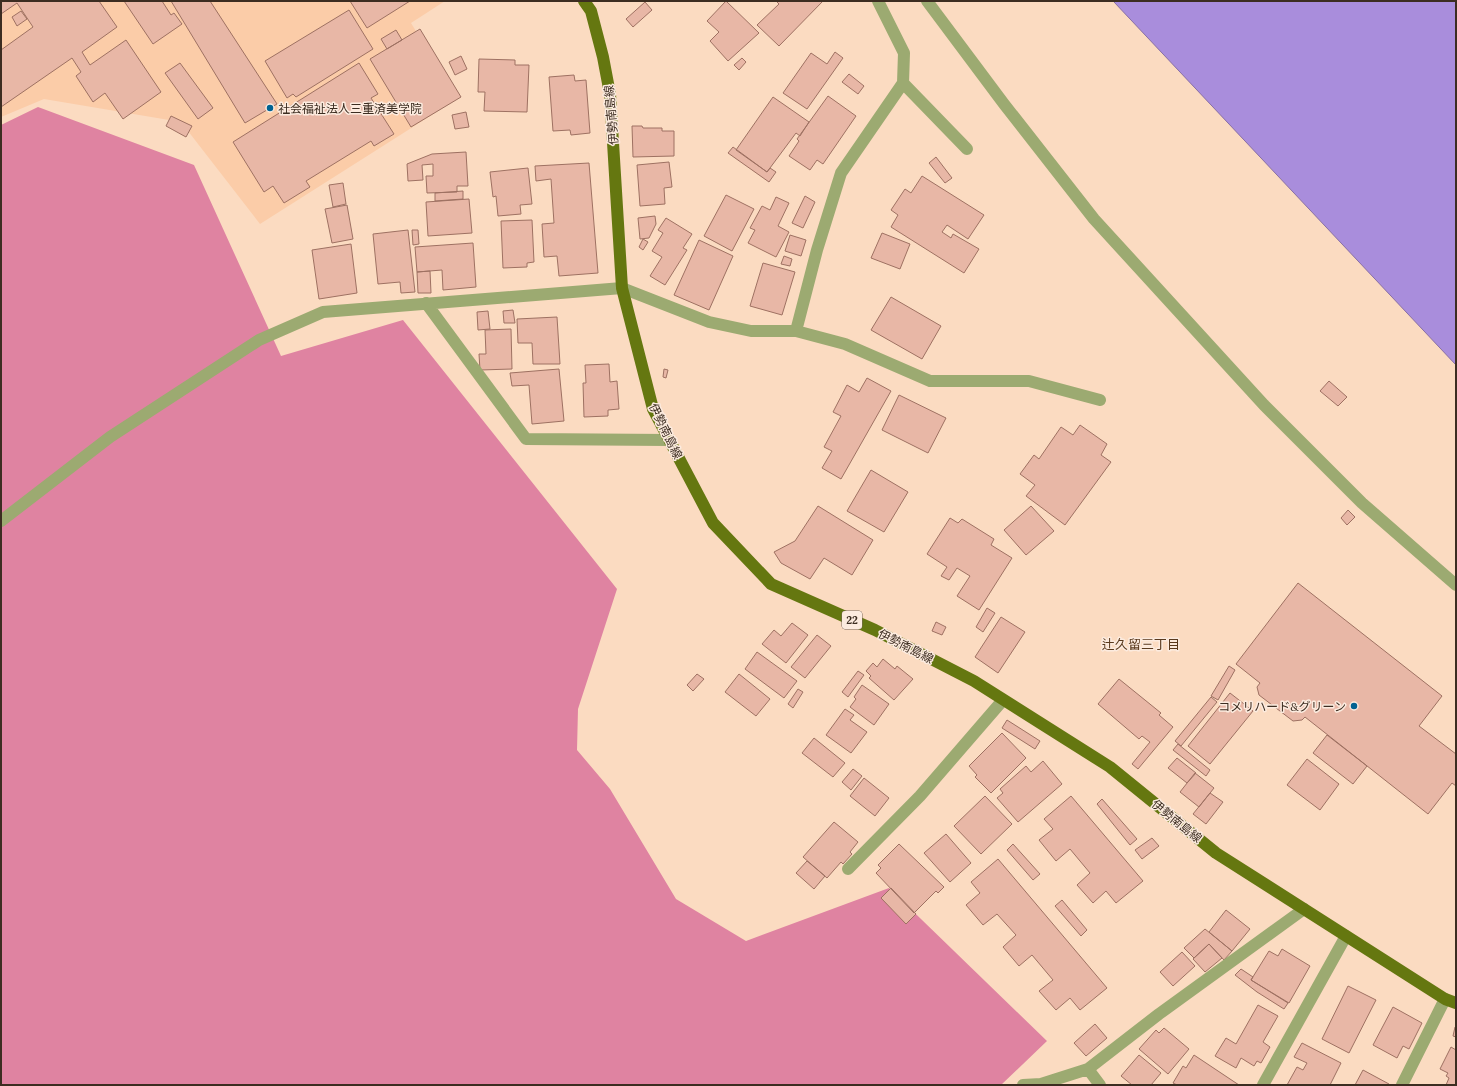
<svg xmlns="http://www.w3.org/2000/svg" width="1457" height="1086" viewBox="0 0 1457 1086" font-family="Lora,'Noto Sans JP',serif">
<style>
.built{fill:#fbcca8}
.forest{fill:#df83a1}
.water{fill:#a98ddc;stroke:#8870a4}
.building{fill:#e8b7a6;stroke:#9e7162}
.lines{fill:none;stroke-linecap:round;stroke-linejoin:round}
.street{stroke:#9caa71;stroke-width:12}
.primary{stroke:#657710;stroke-width:12}
.poi-dot{fill:#016292;stroke:#fcebdf;stroke-width:1.5}
.labels{text-anchor:middle;dominant-baseline:central;stroke-width:3;stroke-linejoin:round;paint-order:stroke}
.shield{fill:#fcebdf;stroke:#76665a;stroke-width:1}
.shield-label{font-size:11px;font-weight:bold;fill:#3c2d21}
.poi-label{font-size:12px;fill:#3c2d21;stroke:#fcebdf;text-anchor:start}
.street-label{font-size:12px;fill:#3c2d21;stroke:#fcebdf}
.neighbourhood-label{font-size:13px;fill:#5a3a1e;stroke:#fcebdf}
</style>
<rect width="100%" height="100%" fill="#fbdbc1"/>
<!-- built -->
<path class="built" d="M1 1H445L411 23 457 99 260 224 181 122 44 99 1 117Z"/>
<!-- forest -->
<path class="forest" d="M38 107 194 165 281 356 403 320 617 589 578 709 577 750 610 789 676 899 746 941 889 888 1047 1041 1001 1085H1V125Z"/>
<!-- water -->
<path class="water" d="M1114 1H1456V365L1114 2Z"/>
<!-- building -->
<path class="building" d="M1 1H99L117 27 82 52 90 65 126 40 161 92 123 119 105 93 93 102 76 76 81 72 72 58 1 107V50L33 27 17 3 1 14Z
M124 1H162L171 15 174 13 182 24 153 44Z
M171 1H210L277 104 245 123Z
M350 1H410L367 28Z
M726 1 759 33 728 61 710 41 719 32 707 21Z
M776 1H823L779 46 757 25 779 4Z
M645 2 652 10 633 27 626 19Z
M349 10 373 49 296 97 293 94 287 98 265 61Z
M21 11 27 19 17 26 12 17Z
M420 29 461 97 411 127 370 59Z
M396 30 402 40 387 49 381 39Z
M835 52 843 58 807 109 783 93 811 53 827 64Z
M461 56 467 69 455 75 449 62Z
M742 58 746 62 739 70 734 65Z
M479 59 515 60V65H529L527 112 484 111 485 92H478Z
M180 63 213 108 198 119 165 73Z
M359 63 378 94 371 98 394 134 374 146 371 141 306 181 310 187 284 203 273 186 264 192 233 142Z
M849 74 864 86 858 94 842 82Z
M574 75 575 81 586 80 590 133 571 135 570 130 553 131 549 77Z
M828 96 856 116 823 164 817 160 810 170 789 156 799 141 797 139Z
M773 97 809 122 800 136 796 133 767 172 736 150Z
M466 112 469 127 455 129 452 115Z
M171 116 192 126 186 137 166 126Z
M632 126H642L643 128H662V131H674V156L633 157Z
M733 147 767 172 770 168 776 172 769 182 728 153Z
M466 152 468 186H457V192L427 193 426 176H433V164L422 165 423 180 408 181 407 164 432 154Z
M936 157 952 178 945 183 929 163Z
M669 162 672 187 664 188 665 204 640 206 637 165Z
M589 163 598 273 559 276 557 256 544 257 542 224 554 223 551 179 536 181 535 166Z
M528 168 532 204 520 205 521 214 498 216 496 196 493 197 490 172Z
M922 176 984 215 968 239 947 225 942 232 951 238 953 234 979 249 964 273 891 227 898 215 891 210 905 189 911 193Z
M343 183 346 204 333 207 329 185Z
M463 191V199L435 201V193Z
M726 195 754 209 732 251 704 236Z
M805 196 815 202 803 228 792 223Z
M776 197 789 203 778 226 789 232 776 257 748 243 755 230 750 228 762 206 770 210Z
M469 199 472 233 428 236 426 202Z
M347 205 353 239 332 243 325 209Z
M655 216 656 224 649 238 640 239 638 218Z
M666 218 692 234 683 248 687 250 665 285 650 276 662 257 652 251 663 233 658 230Z
M532 220 534 262 527 263V267L503 268 501 221Z
M408 230 415 292 401 293 400 282 378 284 373 234Z
M412 230H418L419 244 413 245Z
M882 233 910 244 900 269 871 258Z
M790 235 806 240 801 256 785 251Z
M643 239 648 242 643 250 639 247Z
M699 240 733 256 709 310 674 295Z
M473 243 476 287 443 290 442 270 417 272 415 247Z
M351 244 357 293 319 299 312 250Z
M784 256 792 259 790 266 781 264Z
M763 263 795 272 782 315 750 306Z
M430 271 431 293H418L417 272Z
M891 297 941 326 922 359 871 330Z
M513 310 515 323H504L503 311Z
M488 311 490 329 478 330 477 312Z
M557 317 560 364H533L532 343H518L517 319Z
M511 329 512 369 480 370 479 354H486L485 330Z
M609 364 610 382 617 381 619 409 608 410V416L584 417 583 383H586L585 365Z
M559 369 564 421 532 424 529 385 512 386 510 373Z
M664 369 668 370 666 378 663 377Z
M867 378 891 391 841 479 822 468 832 451 824 447 841 416 833 412 847 385 859 392Z
M1329 381 1347 397 1338 406 1320 391Z
M899 395 946 418 928 453 882 430Z
M1080 425 1107 444 1101 455 1111 462 1065 525 1026 496 1035 485 1020 474 1034 455 1039 459 1061 427 1073 435Z
M871 470 908 492 884 532 847 511Z
M818 506 873 540 852 575 824 558 810 579 781 563 774 552 795 541Z
M1031 506 1054 531 1026 555 1004 530Z
M1348 510 1355 517 1347 525 1341 518Z
M950 518 958 523 962 519 994 539 991 545 1012 558 979 610 957 596 970 576 957 568 949 580 941 576 947 567 927 554Z
M1298 583 1442 696 1419 726 1456 754V786L1452 783 1428 814 1305 717 1302 720 1293 721 1259 695 1257 687 1260 683 1236 664Z
M987 608 995 613 983 632 976 627Z
M1001 617 1025 632 998 673 975 657Z
M936 622 946 627 942 635 932 631Z
M792 623 808 635 786 663 762 644 774 630 781 636Z
M817 635 831 646 805 678 791 667Z
M757 652 797 681 784 698 745 669Z
M883 659 895 669 897 666 913 679 894 700 869 678 871 676 866 671 873 663 877 667Z
M1229 666 1235 670 1218 700 1211 696Z
M858 671 864 675 848 697 842 692Z
M697 674 704 679 693 691 687 685Z
M739 674 770 699 756 716 725 692Z
M1119 679 1161 713 1159 715 1173 727 1138 769 1132 764 1150 742 1142 736 1139 739 1098 704Z
M862 685 889 704 874 725 850 707 856 699 854 697Z
M798 689 803 692 793 708 788 704Z
M1230 693 1253 711 1210 764 1188 746Z
M1211 697 1217 702 1181 746 1175 741Z
M845 709 854 715 850 720 867 732 851 753 826 735Z
M1007 720 1040 741 1035 749 1002 728Z
M1002 733 1026 758 991 793 975 777 977 775 969 766Z
M1327 735 1367 766 1353 784 1313 753Z
M814 738 845 763 833 777 802 753Z
M1178 744 1210 770 1206 776 1173 750Z
M1177 758 1196 773 1187 783 1168 768Z
M1307 759 1339 784 1320 810 1287 785Z
M1043 761 1062 784 1018 822 997 798 1003 793 1000 789 1026 766 1031 772Z
M853 769 862 776 851 790 842 782Z
M1195 773 1214 788 1199 807 1180 792Z
M864 778 889 798 875 816 850 796Z
M1210 793 1223 802 1206 824 1193 814Z
M985 796 1012 824 981 854 954 826Z
M1071 796 1143 881 1116 903 1106 891 1093 903 1077 885 1090 873 1070 849 1056 861 1039 840 1053 829 1044 819Z
M1102 799 1137 839 1130 845 1097 804Z
M834 822 858 842 850 852 852 854 843 864 841 862 827 878 803 857Z
M946 834 971 863 950 882 924 853Z
M1152 838 1159 846 1142 859 1135 850Z
M899 844 944 887 938 893 936 891 914 913 876 873 881 868 878 865Z
M1013 844 1040 874 1033 880 1007 850Z
M998 859 1107 988 1080 1010 1070 998 1056 1010 1039 991 1053 980 1032 955 1019 966 1003 947 1016 935 997 914 983 925 966 905 980 893 971 882Z
M807 861 825 876 814 889 796 873Z
M891 888 916 914 906 924 881 898Z
M1062 900 1087 930 1081 936 1055 906Z
M1226 910 1250 929 1232 951 1209 932Z
M1205 929 1232 951 1224 960 1209 944 1194 958 1184 948Z
M1209 944 1222 958 1205 972 1193 959Z
M1282 949 1310 966 1289 1003 1251 980 1269 951 1278 956Z
M1182 952 1195 966 1173 986 1160 972Z
M1241 969 1253 977 1251 980 1288 1003 1284 1009 1257 992 1235 975Z
M1348 986 1376 1000 1349 1053 1322 1039Z
M1258 1005 1278 1016 1263 1042 1270 1047 1261 1063 1257 1061 1254 1066 1241 1058 1236 1068 1215 1056 1226 1038 1236 1044Z
M1393 1007 1422 1023 1409 1049 1403 1046 1397 1058 1373 1045Z
M1095 1024 1107 1038 1086 1056 1074 1043Z
M1455 1027H1456V1037L1453 1036Z
M1164 1028 1189 1049 1168 1074 1139 1049 1156 1030 1159 1033Z
M1302 1043 1341 1063 1330 1085H1287L1297 1067 1303 1070 1307 1063 1294 1057Z
M1451 1047 1456 1050V1085H1446L1449 1078 1446 1076 1448 1073 1440 1069Z
M1139 1055 1161 1073 1151 1085H1132L1121 1076Z
M1194 1055 1239 1085H1177L1173 1083 1183 1066 1186 1068Z
M1363 1070 1389 1084V1085H1355Z"/>
<g class="lines">
<!-- street -->
<path class="street" d="M927 1 1004 104 1094 219 1264 405 1362 503 1456 585
M903 83 967 149
M426 303 526 439 669 440
M796 331 817 250 841 173 903 83 904 53 878 1
M1 521 110 437 259 340 323 312 622 288 709 322 751 331H796L845 344 930 381H1029L1100 400
M848 869 920 796 1003 700
M1088 1069 1100 1085
M1023 1085 1041 1084 1088 1069 1159 1014 1304 909
M1263 1085 1346 936
M1402 1085 1445 999"/>
<!-- primary -->
<path class="primary" d="M584 1 591 11 603 57 610 94 622 288 653 409 713 523 771 584 875 630 974 681 1110 767 1216 853 1445 999 1456 1003"/>
</g>
<!-- markers -->
<g class="poi-dot">
<circle cx="270" cy="108" r="4"/>
<circle cx="1354" cy="706" r="4"/>
</g>
<g class="labels">
<!-- shield labels -->
<rect class="shield" x="842" y="611" width="20" height="18" rx="3"/>
<g class="shield-label">
<text x="852" y="620">22</text>
</g>
<!-- poi labels -->
<g class="poi-label">
<text x="278" y="108">社会福祉法人三重済美学院</text>
<text x="1346" y="706" text-anchor="end">コメリハード&amp;グリーン</text>
</g>
<!-- street labels -->
<g class="street-label">
<text transform="translate(611 115) rotate(-95)">伊勢南島線</text>
<text transform="translate(666 431) rotate(64)">伊勢南島線</text>
<text transform="translate(906 646) rotate(27)">伊勢南島線</text>
<text transform="translate(1177 821) rotate(39)">伊勢南島線</text>
</g>
<!-- neighbourhood labels -->
<g class="neighbourhood-label">
<text x="1141" y="644">辻久留三丁目</text>
</g>
</g>
<!-- border -->
<rect width="1457" height="1086" fill="none" stroke="#3c2d21" stroke-width="4"/>
</svg>
